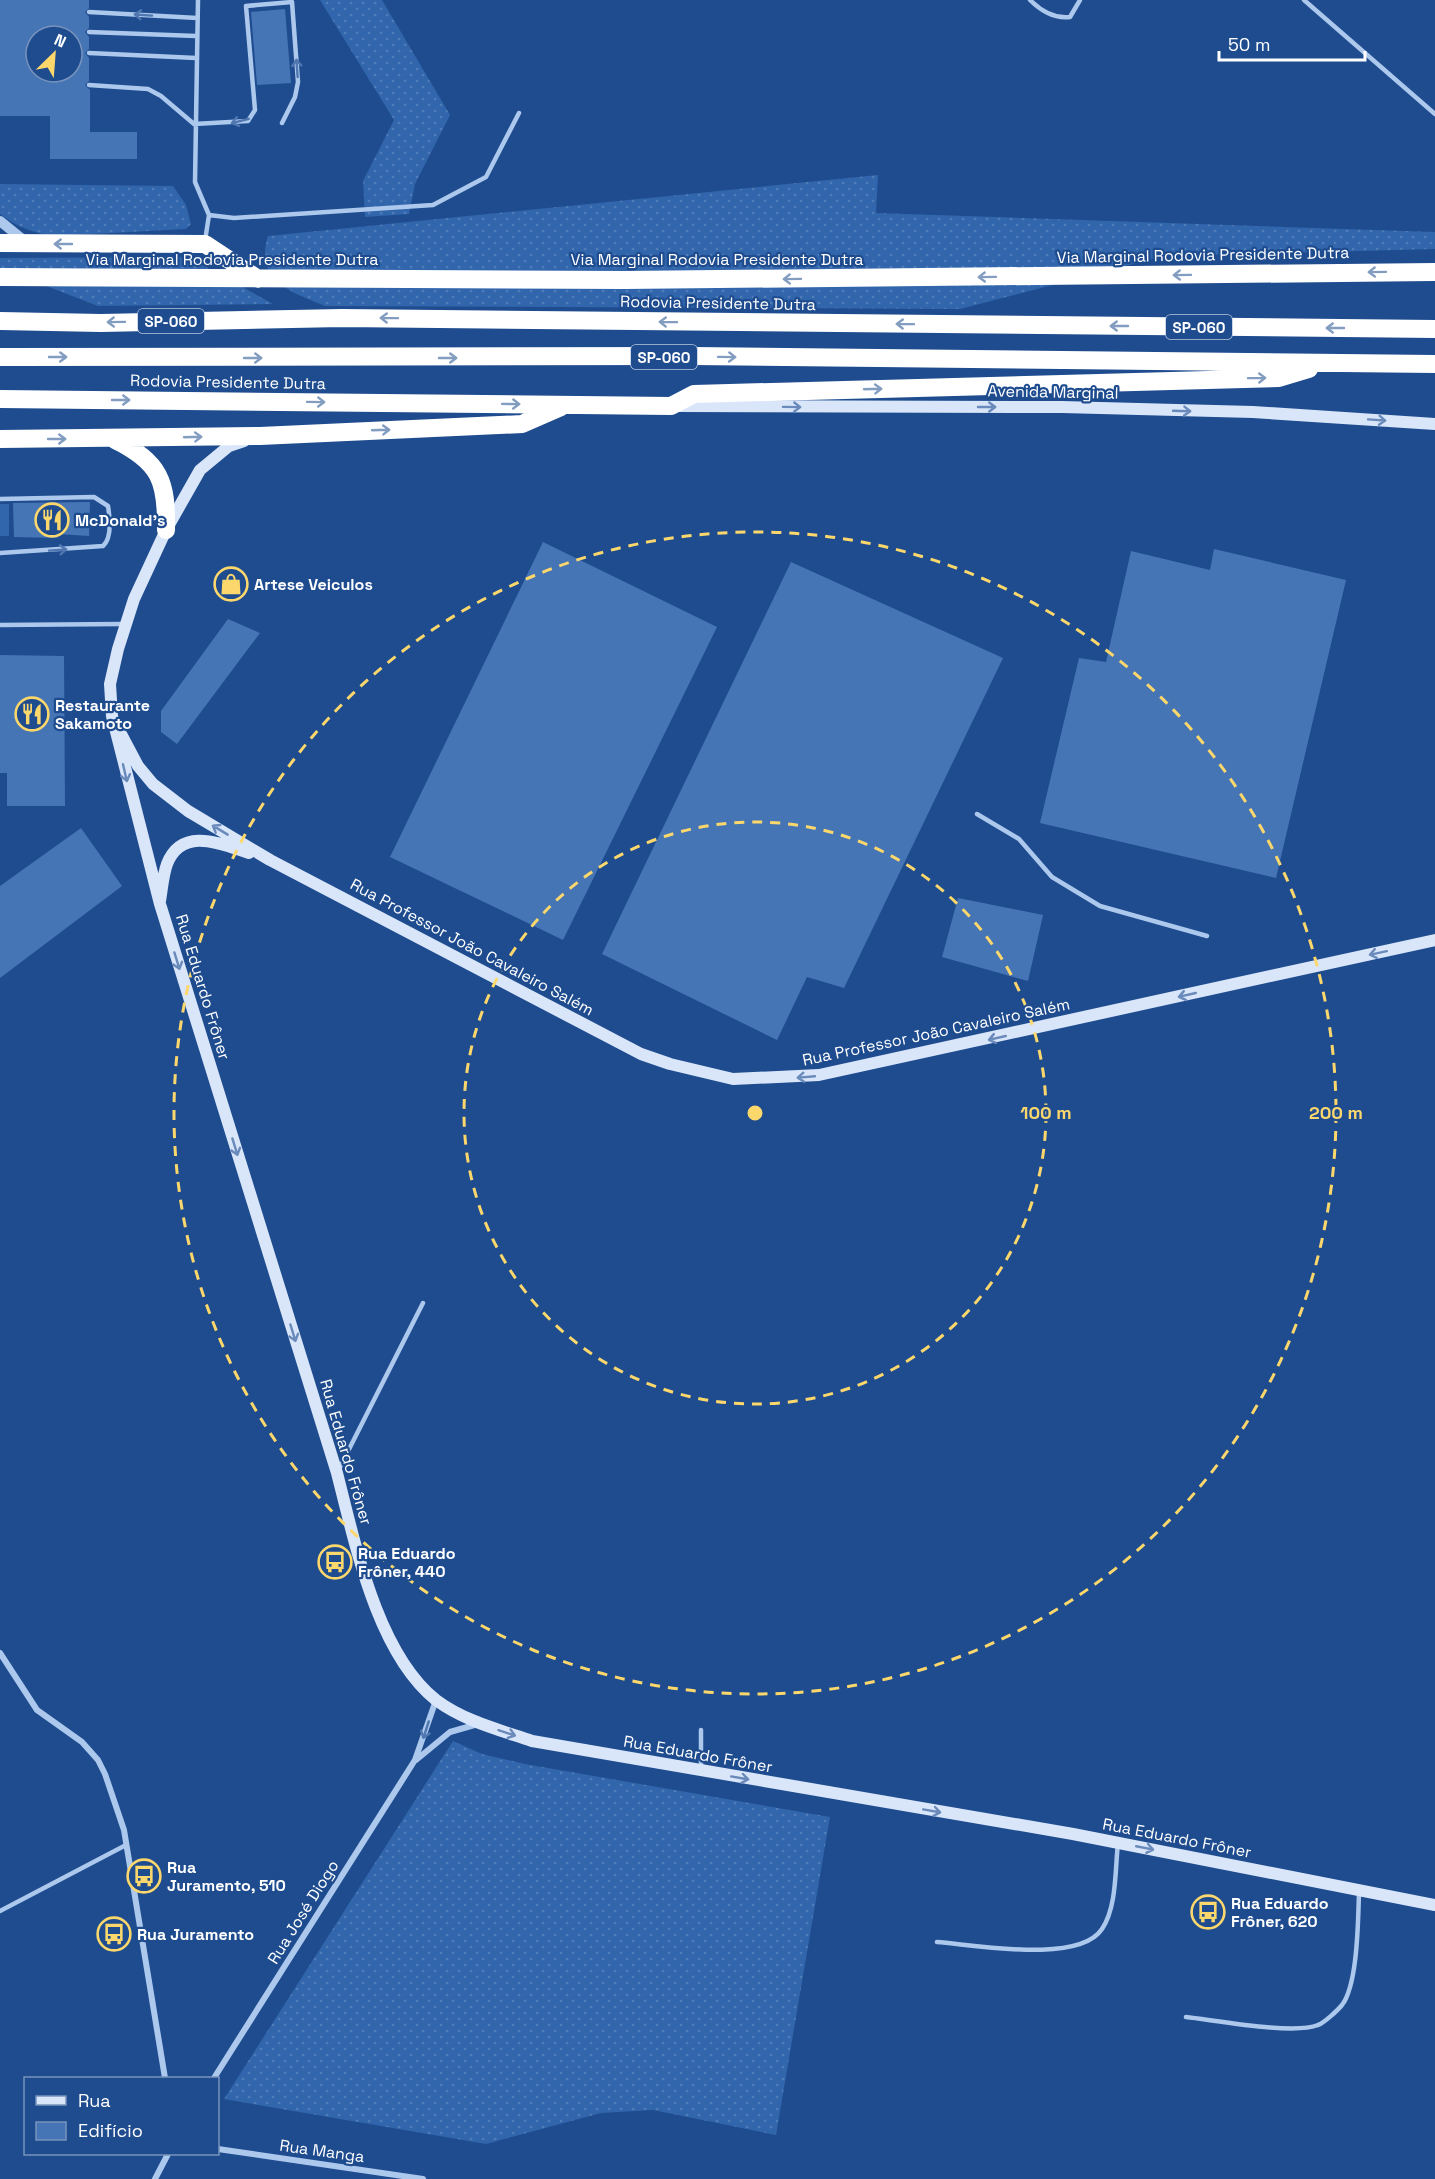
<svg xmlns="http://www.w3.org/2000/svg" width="1435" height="2179" viewBox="0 0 1435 2179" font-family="'Space Grotesk',sans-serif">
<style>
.grass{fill:url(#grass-dots)}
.garden{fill:#3165ac}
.building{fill:#4675b6;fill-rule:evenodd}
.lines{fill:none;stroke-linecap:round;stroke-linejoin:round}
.service{stroke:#acc8ed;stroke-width:4.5}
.minor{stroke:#acc8ed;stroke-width:6}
.tertiary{stroke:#acc8ed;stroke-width:10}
.secondary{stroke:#d9e6fa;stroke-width:12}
.motorway{stroke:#fff;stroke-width:18}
.oneway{stroke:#5077b0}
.oneway2{stroke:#839dc1}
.oneway3{stroke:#698aba}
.ring{fill:none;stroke:#fcd76c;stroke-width:3;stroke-dasharray:10 8}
.labels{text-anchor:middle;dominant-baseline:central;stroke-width:4.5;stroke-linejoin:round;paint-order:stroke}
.shield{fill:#1e4c8f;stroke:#bcc9dd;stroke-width:1.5}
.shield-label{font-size:15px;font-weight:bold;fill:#fff}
.street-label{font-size:16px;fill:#fff;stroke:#1e4c8f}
.poi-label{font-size:16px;font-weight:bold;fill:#fff;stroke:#1e4c8f;text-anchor:start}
.centre{fill:#fcd76c;stroke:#1e4c8f;stroke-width:3}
.ring-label{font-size:18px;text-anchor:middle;font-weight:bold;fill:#fcd76c;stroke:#1e4c8f;stroke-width:4.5;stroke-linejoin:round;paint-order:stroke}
</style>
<defs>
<pattern id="grass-dots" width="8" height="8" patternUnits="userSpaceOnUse" patternTransform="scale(1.5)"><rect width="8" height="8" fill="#3165ac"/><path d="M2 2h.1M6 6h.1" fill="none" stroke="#507cb8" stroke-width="1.8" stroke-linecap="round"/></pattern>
</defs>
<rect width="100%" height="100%" fill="#1e4c8f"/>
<!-- grass -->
<path class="grass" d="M320 0H382L450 115 415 184 409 214 365 217 363 181 394 120Z
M878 175 876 213 1435 232V249L1164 256 960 309 325 306C291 292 254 280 268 236Z
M0 184 173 186 186 205 191 224 186 229 55 236C33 233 17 227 0 214Z
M188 257 273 304 98 306 28 279H0V258Z
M453 1741 482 1754 525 1764 830 1817 776 2135 653 2110 601 2113 486 2144 224 2099Z"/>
<!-- garden -->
<path class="garden" d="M0 504H9V536H0Z"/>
<!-- building -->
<path class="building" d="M0 0H89V8L85 12 89 17V28L85 32 89 37V49L85 53 89 58V81L85 85 90 90V132H137V159H50V116H0ZM36 36H72V72H36Z
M285 9 291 83 257 85 251 12Z
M90 502 89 536 58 534 57 538 14 537 13 503Z
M543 542 717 627 563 940 390 857Z
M1214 549 1346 580 1276 878 1040 823 1079 658 1106 662 1131 551 1210 570Z
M791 562 1003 658 844 988 807 977 777 1040 602 954Z
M228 619 260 633 177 744 161 732V711Z
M0 655 64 656 65 806H7V773H0Z
M81 828 122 886 0 978V886Z
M958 898 1043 915 1028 981 942 957Z"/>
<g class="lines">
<!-- service -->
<path class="service" d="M198 0 195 182 209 215 205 241
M1030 0C1041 11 1054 19 1070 17L1080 0
M1304 0 1435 114
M89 12 197 18
M89 32 196 36
M89 53 196 58
M89 85 148 89 161 96 194 124 248 121 255 110 246 6 292 2 298 82 295 97 282 123
M209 215 234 218 433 205 486 177 519 113
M0 499 94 497 108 506C110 518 112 538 103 546L0 553
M0 625 123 624
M977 814 1019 839 1052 877 1100 906 1207 936
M339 1469 423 1303
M701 1730V1769
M0 1911 126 1845
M937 1942C976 1945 1079 1964 1102 1929 1117 1907 1115 1869 1118 1843
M1186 2017C1214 2020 1293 2035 1318 2025 1324 2023 1338 2010 1342 2005 1358 1984 1358 1919 1359 1893"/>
<!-- minor -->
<path class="minor" d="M0 1653 37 1710 82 1742 98 1760 105 1774 124 1830 165 2078
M416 1760 450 1732 478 1724
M214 2078 415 1760 436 1700
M218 2149 423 2179
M155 2179 168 2154"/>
<!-- tertiary -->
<path class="tertiary" d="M0 221 27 243"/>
<!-- secondary -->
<path class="secondary" d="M675 406 1062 407 1253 412 1435 424
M244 441 229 446 200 470 166 530 134 599 118 649 110 684 112 716 160 904 337 1473C355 1543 377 1653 436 1700 464 1721 500 1730 532 1741L1073 1834 1435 1905
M120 732 138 766 153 784 188 811 270 860 641 1054 670 1064 733 1079 819 1075 1435 940
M160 901C162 889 163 875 167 864 182 826 221 844 249 853"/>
<!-- motorway -->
<path class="motorway" d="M0 243 205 244 258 279
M0 277 624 280 1435 272
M0 321 101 323 342 318 1435 329
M0 357 692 356 1435 364
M0 399 671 406 694 394 1279 378 1309 369
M0 439 260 436 522 424 561 407
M115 440C160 462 167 481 166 530"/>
</g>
<!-- one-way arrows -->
<defs><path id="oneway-shaft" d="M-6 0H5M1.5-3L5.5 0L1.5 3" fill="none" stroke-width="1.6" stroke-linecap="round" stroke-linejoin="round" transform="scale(1.5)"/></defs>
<g class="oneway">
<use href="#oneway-shaft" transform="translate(143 15) rotate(-176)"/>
<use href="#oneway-shaft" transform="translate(297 68) rotate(-94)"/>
<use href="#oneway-shaft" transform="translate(240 121) rotate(166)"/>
<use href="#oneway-shaft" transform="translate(58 550) rotate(-4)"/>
<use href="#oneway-shaft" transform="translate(426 1730) rotate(108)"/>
</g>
<g class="oneway2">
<use href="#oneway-shaft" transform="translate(63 244) rotate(-180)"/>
<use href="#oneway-shaft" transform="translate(1377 272) rotate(179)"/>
<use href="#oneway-shaft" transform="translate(1182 275) rotate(179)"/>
<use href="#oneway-shaft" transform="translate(987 277) rotate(179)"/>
<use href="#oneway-shaft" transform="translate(792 279) rotate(179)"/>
<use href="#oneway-shaft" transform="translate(389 318) rotate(-179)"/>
<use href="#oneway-shaft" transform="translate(116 322) rotate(179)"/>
<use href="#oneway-shaft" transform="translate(668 322) rotate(-179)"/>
<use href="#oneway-shaft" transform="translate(905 324) rotate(-179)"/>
<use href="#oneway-shaft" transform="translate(1119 326) rotate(-180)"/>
<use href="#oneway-shaft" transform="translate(1335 328) rotate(-180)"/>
<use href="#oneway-shaft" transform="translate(58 357)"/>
<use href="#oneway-shaft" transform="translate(727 357) rotate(1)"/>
<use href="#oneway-shaft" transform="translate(253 358)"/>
<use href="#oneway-shaft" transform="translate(448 358)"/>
<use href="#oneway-shaft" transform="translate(1257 378) rotate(-1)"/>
<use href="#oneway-shaft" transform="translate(873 389) rotate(-2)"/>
<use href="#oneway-shaft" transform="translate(121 400)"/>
<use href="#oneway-shaft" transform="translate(316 402) rotate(1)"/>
<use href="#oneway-shaft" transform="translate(511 404) rotate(1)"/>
<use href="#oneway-shaft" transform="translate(381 430) rotate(-2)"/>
<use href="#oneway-shaft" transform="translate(193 437) rotate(-2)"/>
<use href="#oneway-shaft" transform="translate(57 439)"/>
</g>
<g class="oneway3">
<use href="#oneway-shaft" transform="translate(792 407) rotate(1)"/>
<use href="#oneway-shaft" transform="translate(987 407)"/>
<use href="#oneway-shaft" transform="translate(1182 411) rotate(2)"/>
<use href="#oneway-shaft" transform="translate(1377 420) rotate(4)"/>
<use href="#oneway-shaft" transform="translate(125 773) rotate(77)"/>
<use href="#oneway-shaft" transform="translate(220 830) rotate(-149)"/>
<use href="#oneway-shaft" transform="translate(1378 953) rotate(168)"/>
<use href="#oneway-shaft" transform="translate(177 961) rotate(73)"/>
<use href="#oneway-shaft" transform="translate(1187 995) rotate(167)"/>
<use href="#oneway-shaft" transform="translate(997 1038) rotate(167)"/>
<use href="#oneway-shaft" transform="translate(806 1077) rotate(175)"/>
<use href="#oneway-shaft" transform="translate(235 1147) rotate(73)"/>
<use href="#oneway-shaft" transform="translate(293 1333) rotate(73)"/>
<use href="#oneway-shaft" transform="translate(507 1733) rotate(18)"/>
<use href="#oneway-shaft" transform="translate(740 1778) rotate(10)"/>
<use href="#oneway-shaft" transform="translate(932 1811) rotate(10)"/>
<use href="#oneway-shaft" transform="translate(1145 1848) rotate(11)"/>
</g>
<!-- distance rings -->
<g class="ring">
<circle cx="755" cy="1113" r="291"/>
<circle cx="755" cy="1113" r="581"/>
</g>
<!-- icons -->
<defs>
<symbol id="restaurant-ring" viewBox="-11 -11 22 22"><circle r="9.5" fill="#1e4c8f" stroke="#fcd76c" stroke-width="1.5"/><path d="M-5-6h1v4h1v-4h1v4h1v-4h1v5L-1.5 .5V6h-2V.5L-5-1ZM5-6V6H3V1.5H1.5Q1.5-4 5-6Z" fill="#fcd76c"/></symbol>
<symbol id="shop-ring" viewBox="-11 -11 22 22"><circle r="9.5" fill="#1e4c8f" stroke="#fcd76c" stroke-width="1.5"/><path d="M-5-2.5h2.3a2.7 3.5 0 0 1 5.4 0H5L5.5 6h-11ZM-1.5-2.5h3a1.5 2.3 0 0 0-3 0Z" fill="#fcd76c"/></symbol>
<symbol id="bus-ring" viewBox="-11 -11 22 22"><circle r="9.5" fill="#1e4c8f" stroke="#fcd76c" stroke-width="1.5"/><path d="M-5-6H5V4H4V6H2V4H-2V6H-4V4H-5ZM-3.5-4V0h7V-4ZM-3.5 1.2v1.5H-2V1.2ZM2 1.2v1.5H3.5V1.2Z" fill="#fcd76c"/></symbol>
</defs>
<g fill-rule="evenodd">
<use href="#restaurant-ring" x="33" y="501" width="38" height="38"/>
<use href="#shop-ring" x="212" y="565" width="38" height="38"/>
<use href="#restaurant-ring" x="13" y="695" width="38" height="38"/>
<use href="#bus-ring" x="316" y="1543" width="38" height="38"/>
<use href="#bus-ring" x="125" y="1857" width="38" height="38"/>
<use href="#bus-ring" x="1189" y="1893" width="38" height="38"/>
<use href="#bus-ring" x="95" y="1915" width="38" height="38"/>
</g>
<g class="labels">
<!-- shield labels -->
<g class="shield">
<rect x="138" y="309" width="66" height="24" rx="4.5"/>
<rect x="1166" y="315" width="66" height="24" rx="4.5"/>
<rect x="631" y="345" width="66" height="24" rx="4.5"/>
</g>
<g class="shield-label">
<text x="171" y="321">SP-060</text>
<text x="1199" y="327">SP-060</text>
<text x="664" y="357">SP-060</text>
</g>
<!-- street labels -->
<g class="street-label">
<text transform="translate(1203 255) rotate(-1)">Via Marginal Rodovia Presidente Dutra</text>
<text x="232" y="259">Via Marginal Rodovia Presidente Dutra</text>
<text x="717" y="259">Via Marginal Rodovia Presidente Dutra</text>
<text transform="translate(718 303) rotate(1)">Rodovia Presidente Dutra</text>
<text transform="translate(228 382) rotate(1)">Rodovia Presidente Dutra</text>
<text transform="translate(1053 392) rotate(1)">Avenida Marginal</text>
<text transform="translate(472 947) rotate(28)">Rua Professor João Cavaleiro Salém</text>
<text transform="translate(203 987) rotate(73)">Rua Eduardo Frôner</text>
<text transform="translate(936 1032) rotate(-12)">Rua Professor João Cavaleiro Salém</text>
<text transform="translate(346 1452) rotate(74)">Rua Eduardo Frôner</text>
<text transform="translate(698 1754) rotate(10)">Rua Eduardo Frôner</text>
<text transform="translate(1177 1838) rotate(11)">Rua Eduardo Frôner</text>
<text transform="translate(303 1912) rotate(-58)">Rua José Diogo</text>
<text transform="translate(322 2151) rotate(8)">Rua Manga</text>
</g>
<!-- poi labels -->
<g class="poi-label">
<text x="75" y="520">McDonald's</text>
<text x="254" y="584">Artese Veiculos</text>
<text x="55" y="705">Restaurante<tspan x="55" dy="18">Sakamoto</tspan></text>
<text x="358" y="1553">Rua Eduardo<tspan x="358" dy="18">Frôner, 440</tspan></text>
<text x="167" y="1867">Rua<tspan x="167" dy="18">Juramento, 510</tspan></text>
<text x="1231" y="1903">Rua Eduardo<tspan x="1231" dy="18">Frôner, 620</tspan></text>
<text x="137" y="1934">Rua Juramento</text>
</g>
</g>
<circle cx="755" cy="1113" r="9" class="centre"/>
<g class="ring-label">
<text x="1046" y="1119">100 m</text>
<text x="1336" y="1119">200 m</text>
</g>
<!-- legend -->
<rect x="24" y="2077" width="195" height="78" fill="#1e4c8f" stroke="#7894bc" stroke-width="1.5"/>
<rect x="36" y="2096" width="30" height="9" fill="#d9e6fa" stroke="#7894bc" stroke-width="1.5"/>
<text x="78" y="2107" font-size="18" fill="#ffffff">Rua</text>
<rect x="36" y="2122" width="30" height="18" fill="#4675b6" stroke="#7894bc" stroke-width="1.5"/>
<text x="78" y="2137" font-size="18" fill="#ffffff">Edifício</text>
<!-- north arrow -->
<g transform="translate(54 54) rotate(25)"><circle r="28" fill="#1e4c8f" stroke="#7894bc" stroke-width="1.5"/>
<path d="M0-4.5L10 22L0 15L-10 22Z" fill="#fcd76c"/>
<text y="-9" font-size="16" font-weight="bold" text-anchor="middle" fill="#ffffff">N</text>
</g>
<!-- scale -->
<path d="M1219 51v9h146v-9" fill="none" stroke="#ffffff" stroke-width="3"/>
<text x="1228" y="51" font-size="18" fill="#ffffff" stroke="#1e4c8f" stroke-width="4.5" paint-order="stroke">50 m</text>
</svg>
